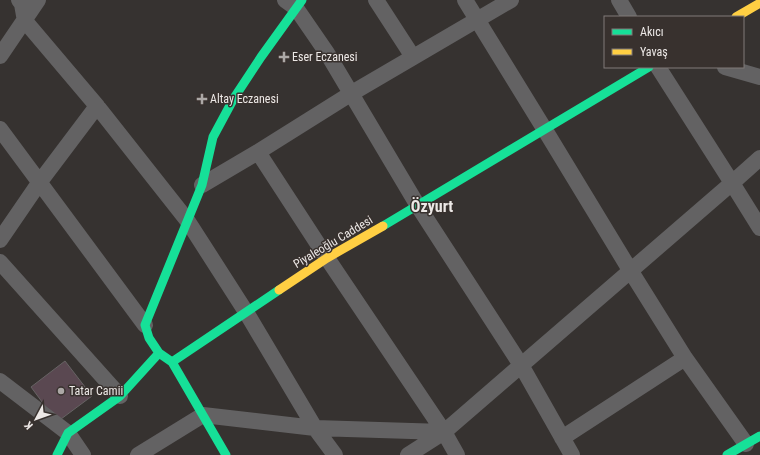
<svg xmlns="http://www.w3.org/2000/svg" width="760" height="455" viewBox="0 0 760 455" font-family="'Roboto Condensed',sans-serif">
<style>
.building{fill:#5a4851;stroke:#666363}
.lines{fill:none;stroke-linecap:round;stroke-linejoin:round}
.street{stroke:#636263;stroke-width:16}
.fast{stroke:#16e098;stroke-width:9}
.slow{stroke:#ffcf43;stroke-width:9}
.poi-dot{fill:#aca8a6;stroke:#38312e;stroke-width:1.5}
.labels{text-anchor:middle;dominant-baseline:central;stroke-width:3;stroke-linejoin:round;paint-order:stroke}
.poi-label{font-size:12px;fill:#ece8e6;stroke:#38312e;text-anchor:start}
.street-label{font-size:12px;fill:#ece8e6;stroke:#38312e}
.district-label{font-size:16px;font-weight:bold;fill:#ece8e6;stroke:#38312e}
</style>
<rect width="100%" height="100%" fill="#363230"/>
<!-- building -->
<path class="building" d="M65 361 92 396 57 422 31 387Z"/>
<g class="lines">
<!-- street -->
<path class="street" d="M19 0 22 4 25 21 97 106 187 220 246 312 315 428 335 455
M285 0 296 8 327 53 418 206 521 365 572 455
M376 0 413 57
M465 0 545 130 630 270 685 358 746 444
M619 0 629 17
M0 56 38 0
M725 67 760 77
M0 129 145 325
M258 152 327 258 444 432 457 455
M760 158 732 183 760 228
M202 185 258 152 352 93 511 0
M0 240 39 183 97 106
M0 262 120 396
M0 381 68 433 83 455
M562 438 685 358
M138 455 203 415 315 428 444 432
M408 455 444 432 732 183 658 67"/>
<!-- fast -->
<path class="fast" d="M383 226 649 67
M159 353 149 338 145 325 202 185 213 137 234 98 261 57 302 0
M172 362 226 455
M57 455 68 433 120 396 159 353 172 362 279 290
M727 455 760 436"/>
<!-- slow -->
<path class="slow" d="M736 17 760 3
M279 290 327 258 383 226"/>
</g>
<!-- markers -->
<g class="poi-dot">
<path d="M282 51h4v4h4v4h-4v4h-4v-4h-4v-4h4z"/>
<path d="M200 93h4v4h4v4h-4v4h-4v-4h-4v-4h4z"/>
<circle cx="61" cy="391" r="4"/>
</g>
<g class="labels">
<!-- poi labels -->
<g class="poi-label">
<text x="292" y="57">Eser Eczanesi</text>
<text x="210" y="99">Altay Eczanesi</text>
<text x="69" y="391">Tatar Camii</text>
</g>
<!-- street labels -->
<g class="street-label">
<text transform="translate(333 242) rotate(-31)">Piyaleoğlu Caddesi</text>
</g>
<!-- district labels -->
<g class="district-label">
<text x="432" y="206">Özyurt</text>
</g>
</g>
<!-- legend -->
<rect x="604" y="16" width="140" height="52" fill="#38312e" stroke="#807a78"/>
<rect x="612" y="29" width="20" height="6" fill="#16e098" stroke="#807a78"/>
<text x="640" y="36" font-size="12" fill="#ece8e6">Akıcı</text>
<rect x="612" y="49" width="20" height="6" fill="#ffcf43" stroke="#807a78"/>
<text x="640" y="56" font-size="12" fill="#ece8e6">Yavaş</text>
<!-- north arrow -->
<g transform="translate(36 419) rotate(229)" stroke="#38312e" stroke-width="3" paint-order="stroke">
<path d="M0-3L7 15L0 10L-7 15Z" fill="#ece8e6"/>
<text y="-6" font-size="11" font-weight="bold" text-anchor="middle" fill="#ece8e6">K</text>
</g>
</svg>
